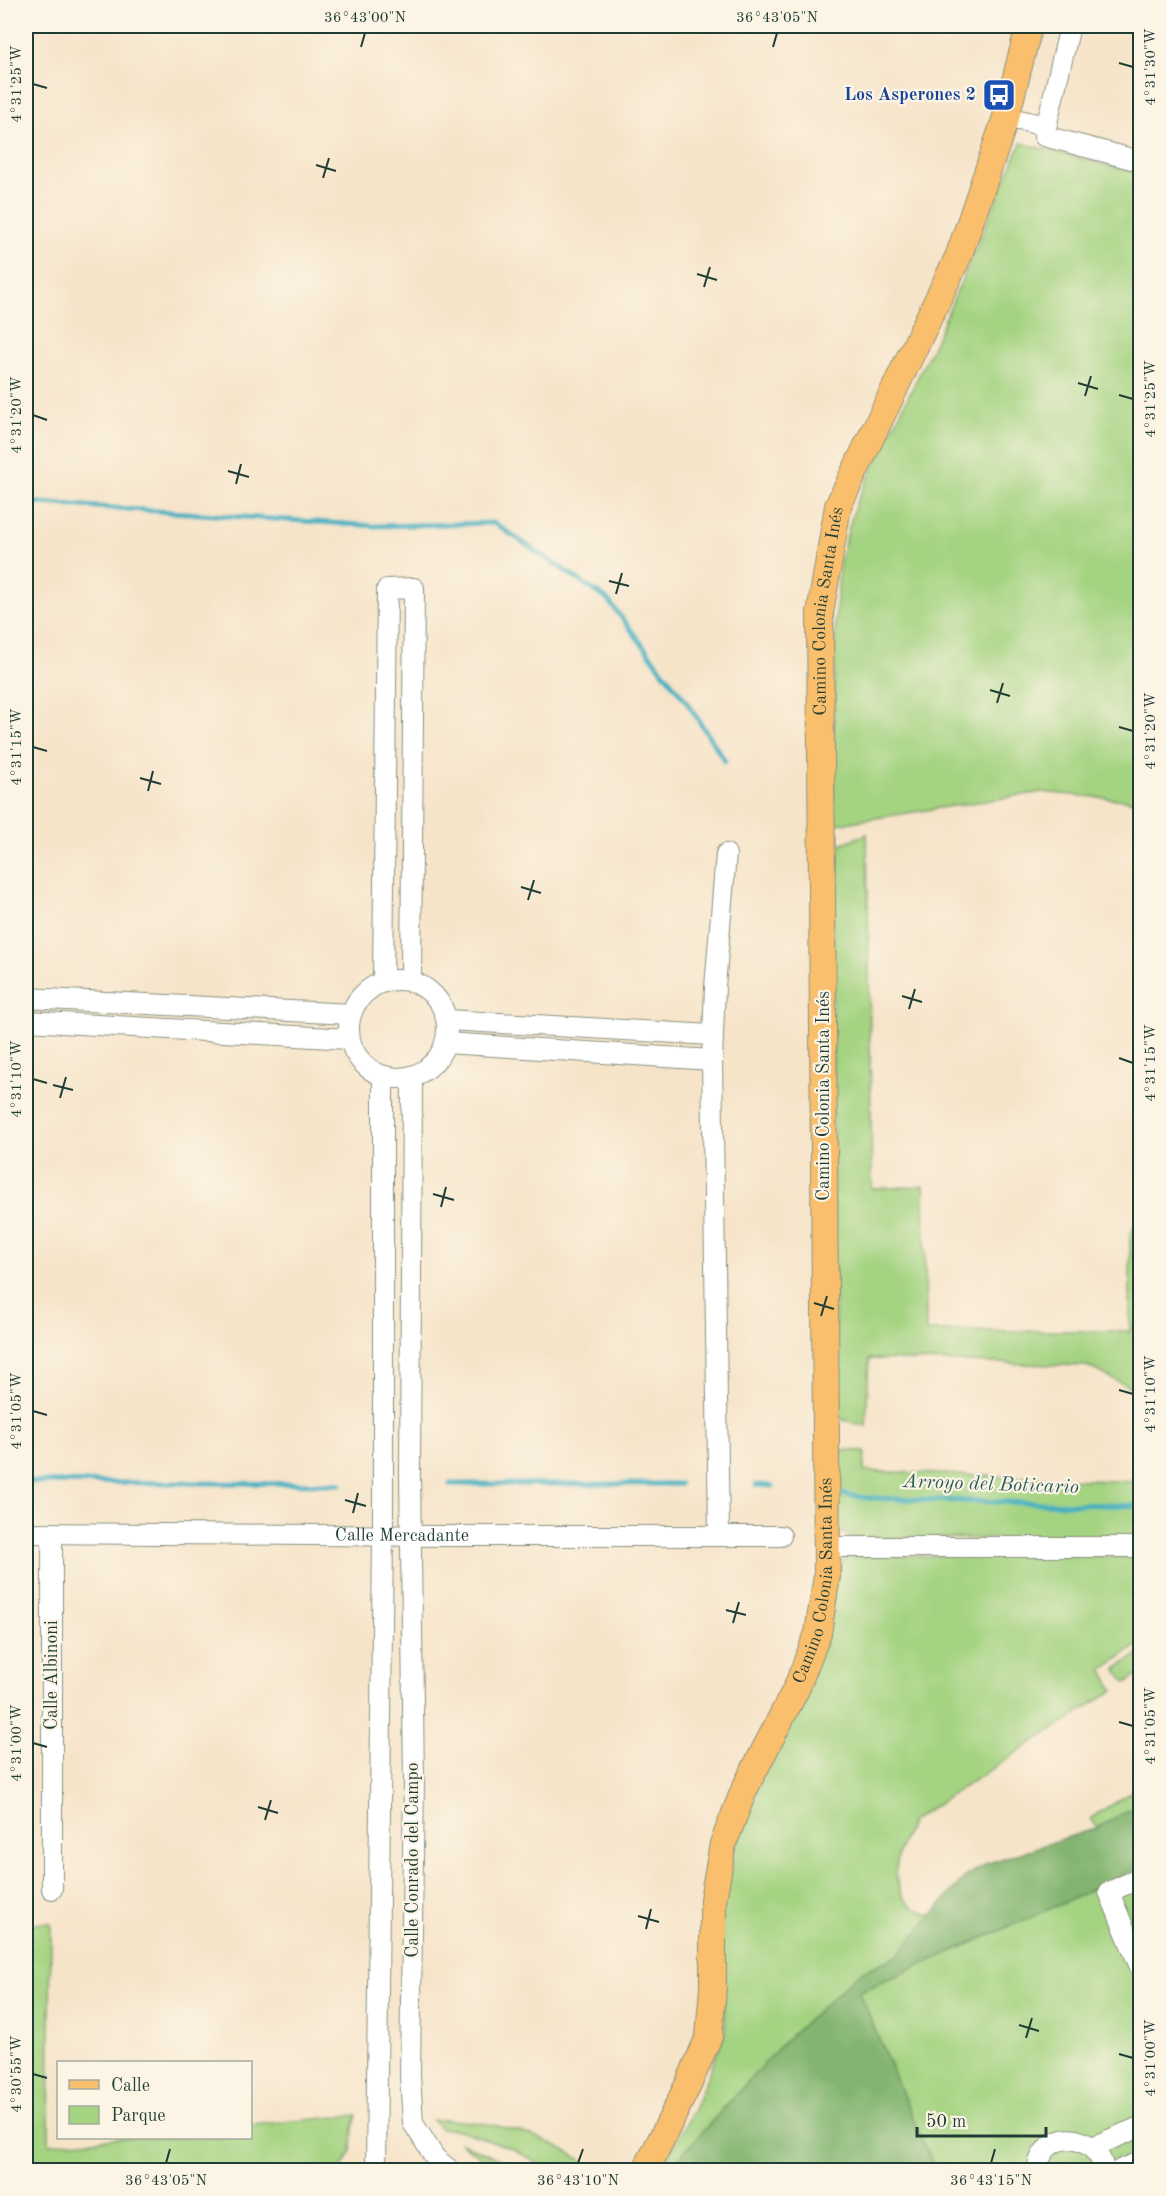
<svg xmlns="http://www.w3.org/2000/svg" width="1166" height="2196" viewBox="0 0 1166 2196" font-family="'Old Standard TT',serif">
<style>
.green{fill:#a4d381;stroke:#62885a;stroke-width:1.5}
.forest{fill:#83b56f;stroke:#517952;stroke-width:1.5}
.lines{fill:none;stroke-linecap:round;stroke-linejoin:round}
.stream{stroke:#43afc1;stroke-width:5}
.minor-casing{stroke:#8a907e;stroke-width:22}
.major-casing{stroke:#8a907e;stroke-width:28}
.minor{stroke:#fff;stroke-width:20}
.major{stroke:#f9bf6d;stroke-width:26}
.ticks{fill:none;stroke:#1f3d34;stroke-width:2}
.labels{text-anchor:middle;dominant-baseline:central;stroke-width:4.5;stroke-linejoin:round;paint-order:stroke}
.transit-label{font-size:18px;font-weight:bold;fill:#164399;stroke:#fcf5e5;text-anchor:end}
.street-label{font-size:18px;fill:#1f3d34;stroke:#fcf5e5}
.water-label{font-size:20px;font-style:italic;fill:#2a5f5e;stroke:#fcf5e5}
.neatline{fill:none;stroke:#1f3d34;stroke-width:2}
.ticks-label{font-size:15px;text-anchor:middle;fill:#1f3d34}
</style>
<rect width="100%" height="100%" fill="#fcf5e5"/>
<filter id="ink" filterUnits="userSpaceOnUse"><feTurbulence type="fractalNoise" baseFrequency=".0167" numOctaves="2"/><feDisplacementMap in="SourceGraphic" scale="12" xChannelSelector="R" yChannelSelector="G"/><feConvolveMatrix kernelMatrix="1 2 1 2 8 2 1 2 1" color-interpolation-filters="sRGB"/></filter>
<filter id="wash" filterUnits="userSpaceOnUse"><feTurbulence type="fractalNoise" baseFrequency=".008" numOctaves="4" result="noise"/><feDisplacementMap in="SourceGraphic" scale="24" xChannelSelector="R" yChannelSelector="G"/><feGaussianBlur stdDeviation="1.35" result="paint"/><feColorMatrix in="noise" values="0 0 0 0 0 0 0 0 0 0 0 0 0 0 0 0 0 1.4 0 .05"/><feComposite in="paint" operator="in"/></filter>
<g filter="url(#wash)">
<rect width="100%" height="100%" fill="#f6e4c9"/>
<!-- green -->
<path class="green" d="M1021 143 1134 172 1140 143V803L1126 800 1042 792 838 824 833 819 835 624 840 560 856 503 935 342Z
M867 834 872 1189 924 1186 926 1331H1130V1235L1140 1215V1392L1087 1366 869 1359 866 1426 841 1419 836 1408 831 851 840 844Z
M840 1450 865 1451 864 1471 1140 1482V1539L853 1538 836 1530Z
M1076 1555 1140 1558V1643L1102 1670 1114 1690 911 1821 899 1851 895 1875 902 1896 913 1908 933 1915 964 1878 986 1864 1097 1828 1091 1818 1140 1786V2170H671L676 2161 667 2158 695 2108 725 2032 720 1909 728 1861 839 1567 846 1556Z
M1140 1653V1673L1126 1683 1116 1669Z
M51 1923 49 2144 115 2138H250L251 2125 357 2115 353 2129 352 2151 340 2170H26V1924Z
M432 2120C492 2119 548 2135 596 2170H551L513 2149 486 2139 459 2130 440 2128Z
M459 2142 524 2170H501Z"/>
<!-- forest -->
<path class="forest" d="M1140 1804V1851L1138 1852 1140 1866 1068 1901 859 1992 935 2170H671L676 2161 783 2043 859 1973 897 1956 964 1878 986 1864 1097 1828Z"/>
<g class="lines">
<!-- stream -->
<path class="stream" d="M26 502 375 526 494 523 607 599 686 701 725 761
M26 1482 341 1484
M450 1484H680
M756 1485 773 1486
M841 1494 867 1498 1140 1506"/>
</g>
</g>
<g filter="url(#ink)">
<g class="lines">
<defs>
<g id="minor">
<path d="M1070 26 1044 136 1132 159"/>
<path d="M1006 117 1046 126"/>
<circle cx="398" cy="1029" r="49"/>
<path d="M383 982 387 589 414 588 411 981"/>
<path d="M26 998 351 1014"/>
<path d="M447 1020 712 1035"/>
<path d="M26 1021 349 1039"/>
<path d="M445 1043 712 1060"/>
<path d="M412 1077 410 1475 414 1780 410 2075 413 2123 435 2158 450 2170"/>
<path id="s1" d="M26 1533 442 1536H781"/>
<path d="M52 1533V1889"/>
<path d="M719 1535 712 1060 715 987 726 854"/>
<path d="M828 1547H1140"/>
<path d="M1140 1878 1109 1892 1140 1967"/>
<path d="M1092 2147 1140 2127"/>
<path d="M376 2170 383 1536V1077"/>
<path d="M1036 2170C1038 2166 1039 2161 1041 2157 1057 2126 1099 2139 1104 2170"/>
<path d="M1120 2170 1140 2162"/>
</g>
<g id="major">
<path id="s2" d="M646 2170 689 2083 709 2036 713 1988V1900L723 1844 744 1790 796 1689 818 1633 827 1576 820 613 838 506 959 255 1006 117 1029 26"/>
</g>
</defs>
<!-- minor casing -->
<use href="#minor" class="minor-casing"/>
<!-- major casing -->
<use href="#major" class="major-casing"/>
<!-- minor -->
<use href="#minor" class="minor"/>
<!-- major -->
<use href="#major" class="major"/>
</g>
</g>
<!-- ticks -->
<path class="ticks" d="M361 47 365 33M773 47 777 33M1119 63 1133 67M33 84 47 88M316 165 336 171M323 178 329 158M697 274 717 280M704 287 710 267M1078 383 1098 389M1119 395 1133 399M1085 396 1091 376M33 415 47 420M228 471 249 477M236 484 241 464M609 581 629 586M616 594 622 573M990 690 1010 696M997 703 1003 683M1119 727 1133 731M33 747 47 751M140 778 161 784M148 791 153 771M521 887 541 893M528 900 534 880M902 996 922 1002M909 1009 915 989M1119 1058 1133 1063M33 1079 47 1083M53 1085 73 1090M60 1098 66 1077M433 1194 454 1200M441 1207 446 1187M814 1303 834 1309M821 1316 827 1296M1119 1390 1133 1394M33 1411 47 1415M345 1500 366 1506M353 1513 358 1493M726 1610 746 1615M733 1623 739 1602M1119 1722 1133 1726M33 1743 47 1747M258 1807 278 1813M265 1820 271 1800M638 1916 659 1922M646 1929 651 1909M1019 2025 1039 2031M1026 2038 1032 2018M1119 2054 1133 2058M33 2074 47 2078M166 2163 170 2149M578 2163 583 2149M991 2163 995 2149"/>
<!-- icons -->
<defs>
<symbol id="bus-square" viewBox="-11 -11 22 22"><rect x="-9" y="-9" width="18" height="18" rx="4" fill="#1a4fb4" stroke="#fcf5e5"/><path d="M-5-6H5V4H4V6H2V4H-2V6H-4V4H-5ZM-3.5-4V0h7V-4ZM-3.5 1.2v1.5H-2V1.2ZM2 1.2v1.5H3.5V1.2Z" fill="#fff"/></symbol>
</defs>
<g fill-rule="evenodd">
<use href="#bus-square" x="980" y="76" width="38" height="38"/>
</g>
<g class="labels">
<!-- transit labels -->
<g class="transit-label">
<text x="976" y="95">Los Asperones 2</text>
</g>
<!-- street labels -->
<g class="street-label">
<text stroke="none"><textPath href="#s2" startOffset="1596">Camino Colonia Santa Inés</textPath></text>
<text transform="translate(824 1096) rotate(-90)">Camino Colonia Santa Inés</text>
<text stroke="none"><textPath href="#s1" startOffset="376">Calle Mercadante</textPath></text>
<text stroke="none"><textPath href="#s2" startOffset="624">Camino Colonia Santa Inés</textPath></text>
<text transform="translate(52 1675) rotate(-90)">Calle Albinoni</text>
<text transform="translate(413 1860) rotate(-90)">Calle Conrado del Campo</text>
</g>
<!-- water labels -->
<g class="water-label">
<text transform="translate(991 1485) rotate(2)">Arroyo del Boticario</text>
</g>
</g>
<!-- margin -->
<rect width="1166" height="2196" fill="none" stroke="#fcf5e5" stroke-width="66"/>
<!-- legend -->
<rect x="57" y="2061" width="195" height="78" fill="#fcf5e5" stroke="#a4ab9e" stroke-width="1.5"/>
<rect x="69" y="2080" width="30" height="9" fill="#f9bf6d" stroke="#a4ab9e" stroke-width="1.5"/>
<text x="111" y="2091" font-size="18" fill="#1f3d34">Calle</text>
<rect x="69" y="2106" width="30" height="18" fill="#a4d381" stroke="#a4ab9e" stroke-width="1.5"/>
<text x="111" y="2121" font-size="18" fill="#1f3d34">Parque</text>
<!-- scale -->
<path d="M917 2127v9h129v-9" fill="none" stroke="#1f3d34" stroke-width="3"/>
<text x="926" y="2127" font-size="18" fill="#1f3d34" stroke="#fcf5e5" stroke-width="4.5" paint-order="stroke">50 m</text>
<rect x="33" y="33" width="1100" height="2130" class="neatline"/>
<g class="ticks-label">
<text x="365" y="22">36°43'00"N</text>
<text x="777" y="22">36°43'05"N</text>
<text transform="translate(1150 67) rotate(-90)" y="5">4°31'30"W</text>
<text transform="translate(16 84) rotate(-90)" y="5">4°31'25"W</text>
<text transform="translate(1150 399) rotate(-90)" y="5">4°31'25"W</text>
<text transform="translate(16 415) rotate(-90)" y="5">4°31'20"W</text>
<text transform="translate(1150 731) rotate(-90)" y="5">4°31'20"W</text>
<text transform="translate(16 747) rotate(-90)" y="5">4°31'15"W</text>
<text transform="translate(1150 1063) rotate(-90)" y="5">4°31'15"W</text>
<text transform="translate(16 1079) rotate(-90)" y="5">4°31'10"W</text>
<text transform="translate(1150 1394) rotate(-90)" y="5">4°31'10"W</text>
<text transform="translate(16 1411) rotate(-90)" y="5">4°31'05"W</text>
<text transform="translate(1150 1726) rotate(-90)" y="5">4°31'05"W</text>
<text transform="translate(16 1743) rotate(-90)" y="5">4°31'00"W</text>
<text transform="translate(1150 2058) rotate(-90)" y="5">4°31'00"W</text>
<text transform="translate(16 2074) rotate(-90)" y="5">4°30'55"W</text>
<text x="166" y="2185">36°43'05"N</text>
<text x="578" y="2185">36°43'10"N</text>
<text x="991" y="2185">36°43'15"N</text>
</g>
</svg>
